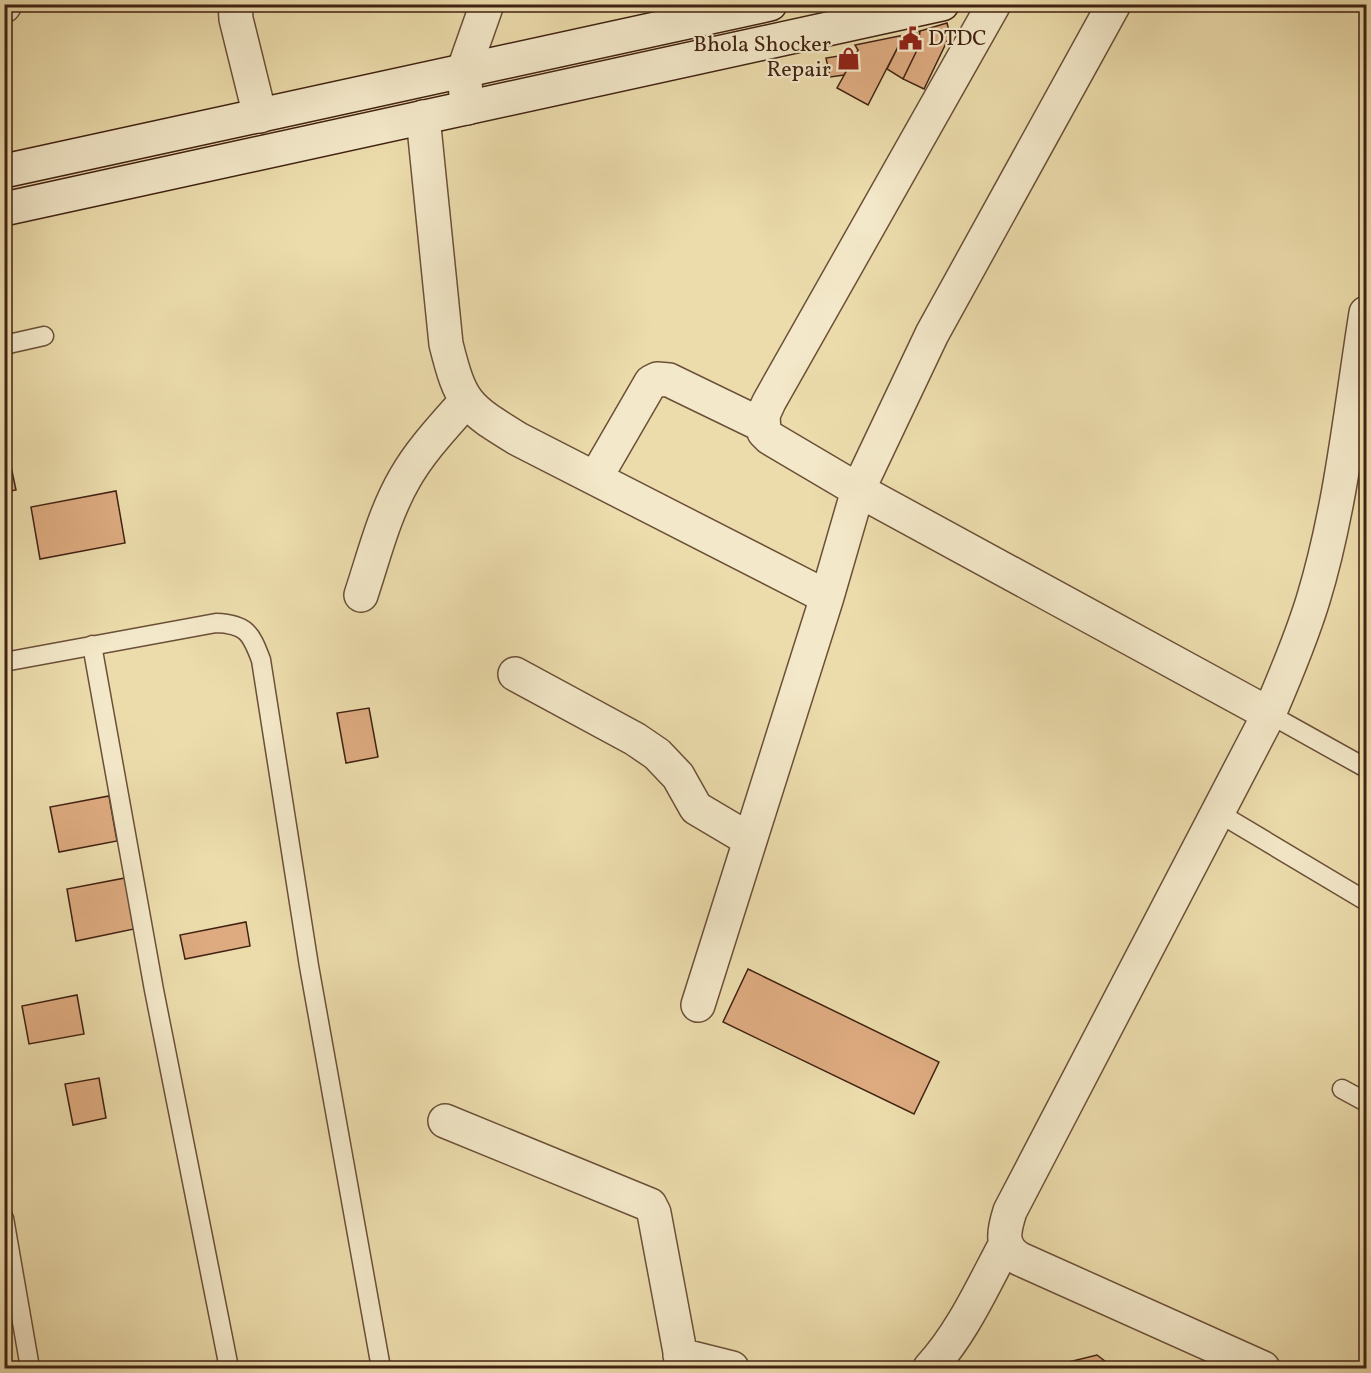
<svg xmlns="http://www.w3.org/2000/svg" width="1371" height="1373" viewBox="0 0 1371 1373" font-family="Vollkorn,serif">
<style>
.building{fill:#deab80;stroke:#402212;stroke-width:1.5}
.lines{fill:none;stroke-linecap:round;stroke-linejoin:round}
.lane-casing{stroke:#6b5038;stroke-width:21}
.street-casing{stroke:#6b5038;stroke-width:36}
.secondary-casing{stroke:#402212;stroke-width:36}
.lane{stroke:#f3e8c9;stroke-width:18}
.street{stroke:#f3e8c9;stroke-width:33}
.secondary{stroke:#f3e8c9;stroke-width:33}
.labels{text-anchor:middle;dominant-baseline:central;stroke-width:4.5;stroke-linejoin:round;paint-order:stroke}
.poi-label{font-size:22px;fill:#402212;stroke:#f3e8c9;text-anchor:start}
</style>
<rect width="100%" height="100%" fill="#ecdcac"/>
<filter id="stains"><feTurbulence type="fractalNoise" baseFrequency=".00333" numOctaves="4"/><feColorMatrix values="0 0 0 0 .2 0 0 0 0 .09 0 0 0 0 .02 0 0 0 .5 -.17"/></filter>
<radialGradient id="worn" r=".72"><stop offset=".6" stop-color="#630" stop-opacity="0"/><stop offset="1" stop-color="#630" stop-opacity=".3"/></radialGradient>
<!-- building -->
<path class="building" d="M947 23 950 35 924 89 903 79 918 48 920 31Z
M920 31 918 48 903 79 887 69 904 35Z
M904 35 868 105 837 88 858 50 855 45Z
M857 53 844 75 830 77 826 58Z
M4 434 16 490 4 492Z
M116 491 125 543 40 559 31 507Z
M369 708 378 757 346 763 337 713Z
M109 796 117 841 59 852 50 807Z
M125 878 134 929 76 941 67 889Z
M246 922 250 946 185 959 180 935Z
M748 969 939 1062 914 1114 723 1022Z
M77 995 84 1034 29 1044 22 1006Z
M99 1078 106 1118 73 1125 65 1084Z
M1097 1355 1114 1368H1044Z"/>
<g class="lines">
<defs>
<path id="lane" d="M4 345 44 336
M92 645 154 990 229 1368
M4 662 216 623C246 624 251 633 261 660L309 966 381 1368
M1269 714 1366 768
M1217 812 1366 901
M1342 1089 1366 1102
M4 1218 30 1368"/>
<path id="street" d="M235 4 236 19 260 116
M994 4 769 402 763 415 764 432 770 438 858 490 1269 714
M4 6 5 4
M467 108 464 69 487 4
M423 117 446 344C461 404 466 407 518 439L827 597
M596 477 651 382 657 379 669 380 762 425
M361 595C374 556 384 514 405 478 421 450 444 426 465 402
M515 674 635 739 657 754 678 776 696 808 750 840
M698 1005 827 597 858 490 932 334 1114 4
M445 1121 650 1205 654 1213 683 1368
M680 1355 732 1368
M930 1368C962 1333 982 1288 1005 1245
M1263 1368 1020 1259C999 1247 1004 1230 1010 1211L1269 714C1285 677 1301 639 1313 600 1341 509 1351 407 1366 313"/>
<path id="secondary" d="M4 171 770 4
M4 209 942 4"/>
</defs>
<!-- lane casing -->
<use href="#lane" class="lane-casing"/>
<!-- street casing -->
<use href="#street" class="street-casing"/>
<!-- secondary casing -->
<use href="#secondary" class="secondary-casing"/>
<!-- lane -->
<use href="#lane" class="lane"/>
<!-- street -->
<use href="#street" class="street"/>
<!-- secondary -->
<use href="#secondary" class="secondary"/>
</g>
<!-- icons -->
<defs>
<symbol id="civic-bare" viewBox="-9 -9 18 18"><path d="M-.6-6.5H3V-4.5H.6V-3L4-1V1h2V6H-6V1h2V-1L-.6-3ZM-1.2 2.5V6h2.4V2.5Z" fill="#8f2418" stroke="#f3e8c9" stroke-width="2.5" paint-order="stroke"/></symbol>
<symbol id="shop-bare" viewBox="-9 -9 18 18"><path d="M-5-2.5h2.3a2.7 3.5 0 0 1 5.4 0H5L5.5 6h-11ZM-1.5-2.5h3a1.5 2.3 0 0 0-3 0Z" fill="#8f2418" stroke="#f3e8c9" stroke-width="2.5" paint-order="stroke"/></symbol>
</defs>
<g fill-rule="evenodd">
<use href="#civic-bare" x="894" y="22" width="33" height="33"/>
<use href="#shop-bare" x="832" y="42" width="33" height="33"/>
</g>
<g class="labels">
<!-- poi labels -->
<g class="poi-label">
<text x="928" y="39">DTDC</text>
<text x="831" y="45" text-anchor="end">Bhola Shocker<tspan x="831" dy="25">Repair</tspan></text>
</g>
</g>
<!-- margin -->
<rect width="1371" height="1373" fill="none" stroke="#ecdcac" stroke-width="24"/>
<rect x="6" y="6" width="1359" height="1361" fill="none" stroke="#402212" stroke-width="3"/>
<rect x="12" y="12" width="1347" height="1349" fill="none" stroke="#402212" stroke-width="1.5"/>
<rect width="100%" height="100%" filter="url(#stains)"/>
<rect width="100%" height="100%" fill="url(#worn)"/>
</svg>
